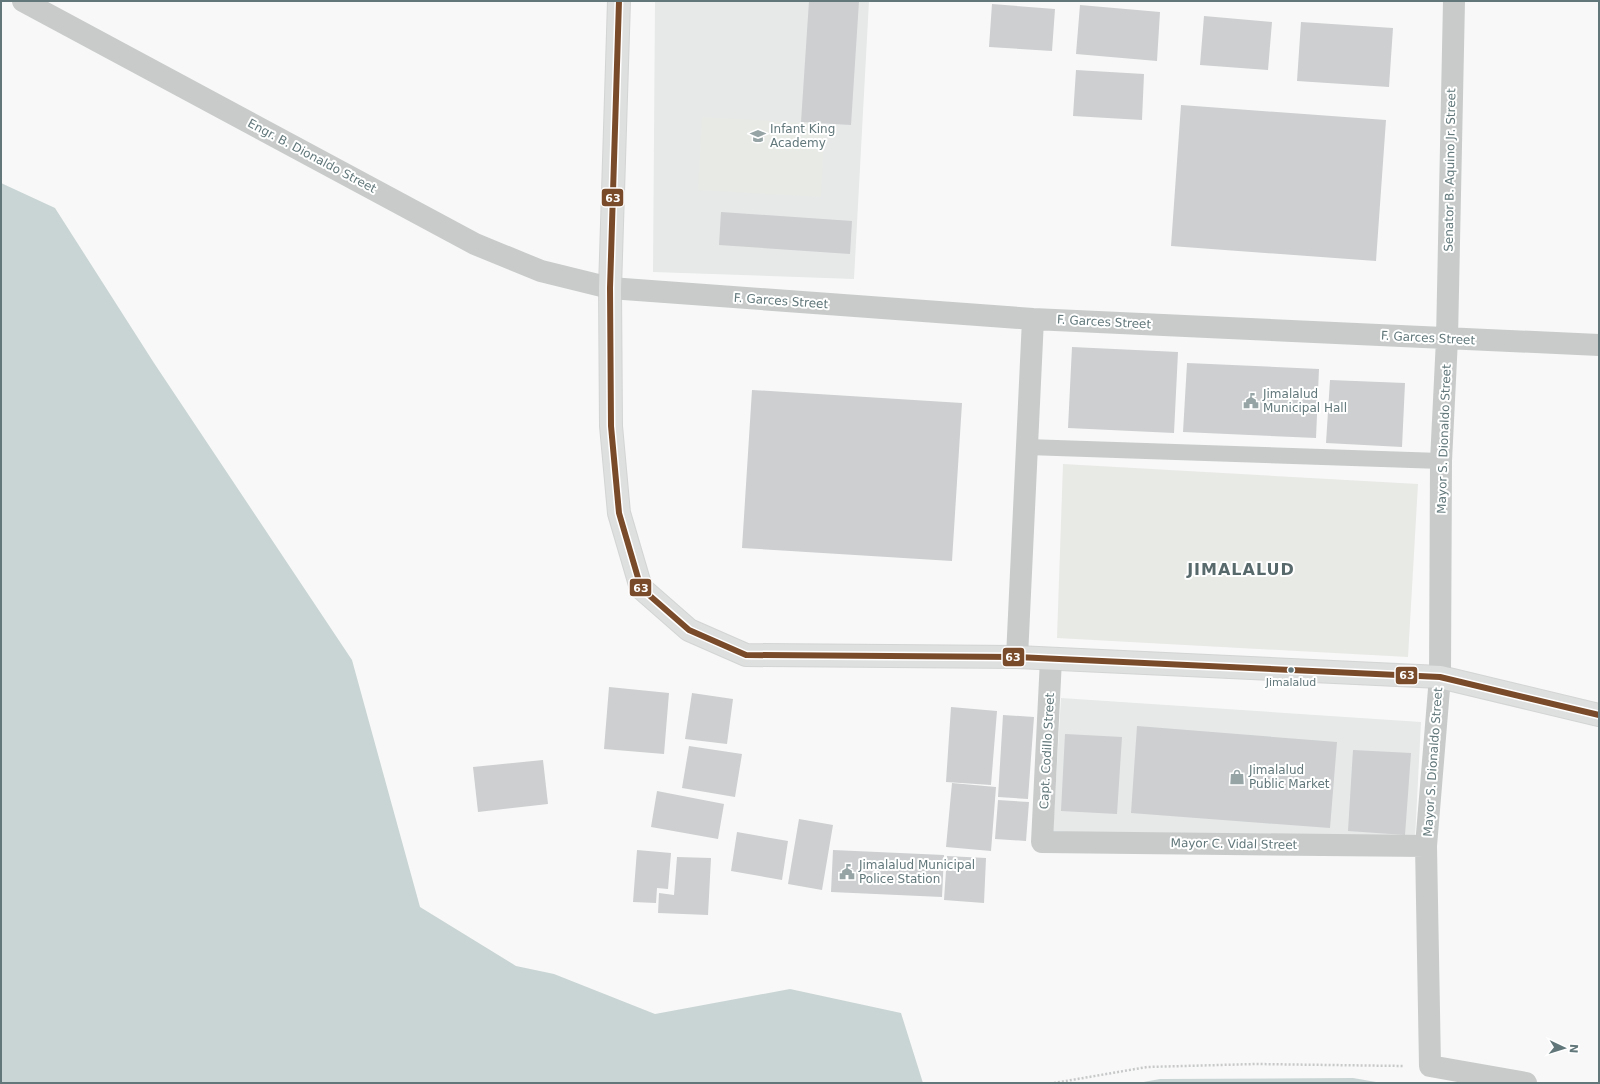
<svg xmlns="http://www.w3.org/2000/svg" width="1600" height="1084" viewBox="0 0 1600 1084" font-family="'DejaVu Sans',sans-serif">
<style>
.built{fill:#e6e9e8}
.green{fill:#e8eae6}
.water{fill:#c9d5d4}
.building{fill:#cdcfd0}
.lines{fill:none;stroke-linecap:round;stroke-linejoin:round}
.highway-casing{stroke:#d3d4d4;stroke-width:24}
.path{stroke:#c7c8c9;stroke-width:2.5;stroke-dasharray:2 2;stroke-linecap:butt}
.lane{stroke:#c9cbcb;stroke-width:16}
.street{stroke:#c9cbcb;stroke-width:22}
.highway{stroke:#dedfdf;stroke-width:22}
.bus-1-casing{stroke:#fff;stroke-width:9}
.bus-1{stroke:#7a4b2a;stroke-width:6}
.bus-dot{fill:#61777a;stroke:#fff;stroke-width:1.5}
.labels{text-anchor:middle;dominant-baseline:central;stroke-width:4;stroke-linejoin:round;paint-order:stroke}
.bus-label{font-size:11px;fill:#61777a;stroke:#fff}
.poi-label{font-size:12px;fill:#61777a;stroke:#fff;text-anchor:start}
.street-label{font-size:12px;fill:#61777a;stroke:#fff}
.district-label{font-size:16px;font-weight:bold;letter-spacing:1px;fill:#58696c;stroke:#fff}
.line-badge{stroke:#fff;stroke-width:1.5}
.badge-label{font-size:11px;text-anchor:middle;font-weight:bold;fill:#fff}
</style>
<rect width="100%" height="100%" fill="#f8f8f8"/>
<!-- built -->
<path class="built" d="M655 1H869L854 279 653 272Z
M1061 698 1421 722 1415 839 1053 832Z"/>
<!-- green -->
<path class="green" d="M702 117 825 124 821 197 698 190Z
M1063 464 1418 484 1408 657 1057 638Z"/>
<!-- water -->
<path class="water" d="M1 183 55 208 154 363 352 660 420 907 516 966 554 974 655 1014 790 989 901 1013 923 1083H1Z
M1353 1078 1382 1083H1138L1160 1079Z"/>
<!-- building -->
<path class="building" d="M809 1H859L851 125 801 122Z
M992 4 1055 9 1052 51 989 47Z
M1080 5 1160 12 1157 61 1076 54Z
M1204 16 1272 22 1268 70 1200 65Z
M1301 22 1393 28 1389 87 1297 81Z
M1076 70 1144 74 1142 120 1073 116Z
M1181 105 1386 120 1376 261 1171 246Z
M721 212 852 221 850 254 719 245Z
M1072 347 1178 352 1174 433 1068 428Z
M1187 363 1319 369 1316 438 1183 432Z
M1330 380 1405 383 1402 447 1326 443Z
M752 390 962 403 952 561 742 548Z
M609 687 669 693 664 754 604 749Z
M692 693 733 699 727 744 685 739Z
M951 707 997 711 991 785 946 782Z
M1003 715 1034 717 1028 799 998 797Z
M1137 726 1337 742 1330 828 1131 813Z
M1065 734 1122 737 1117 814 1061 811Z
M689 746 742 754 735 797 682 788Z
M1353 750 1411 753 1405 835 1348 831Z
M543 760 548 804 478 812 473 767Z
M952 783 996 787 991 851 946 847Z
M657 791 724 804 718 839 651 827Z
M998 800 1029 802 1026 841 995 839Z
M799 819 833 825 822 890 788 884Z
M737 832 788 841 782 880 731 871Z
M637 850 671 853 668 889 657 888 656 903 633 902Z
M833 850 944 855 942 897 831 892Z
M947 856 986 858 984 903 944 900Z
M677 857 711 858 708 915 658 913 659 893 674 895Z"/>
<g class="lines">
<defs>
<path id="highway" d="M619 1 610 288 611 426 619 513 641 588 689 630 746 655 1017 657 1440 677 1599 715"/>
</defs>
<!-- highway casing -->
<use href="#highway" class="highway-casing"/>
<!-- path -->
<path class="path" d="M1054 1083 1147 1067 1256 1064 1404 1066"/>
<!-- lane -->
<path class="lane" d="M1027 447 1441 461"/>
<!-- street -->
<path class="street" d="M23 1 475 244 541 271 610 288 1033 319 1599 345
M1454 1 1447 339 1441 461 1440 677 1426 846 1430 1066 1526 1083
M1017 657 1033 319
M1051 659 1042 842 1426 846"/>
<!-- highway -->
<use href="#highway" class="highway"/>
<defs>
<path id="bus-1" d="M619 1 610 288 611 426 619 513 641 588 689 630 746 655 1017 657 1440 677 1599 715"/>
</defs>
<!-- bus-1 casing -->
<use href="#bus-1" class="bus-1-casing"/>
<!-- bus-1 -->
<use href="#bus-1" class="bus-1"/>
</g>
<!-- icons -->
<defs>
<symbol id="school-bare" viewBox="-9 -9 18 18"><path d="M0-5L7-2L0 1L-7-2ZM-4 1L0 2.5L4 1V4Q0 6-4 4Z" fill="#96a4a6" stroke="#fff" stroke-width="2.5" paint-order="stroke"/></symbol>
<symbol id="civic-bare" viewBox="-9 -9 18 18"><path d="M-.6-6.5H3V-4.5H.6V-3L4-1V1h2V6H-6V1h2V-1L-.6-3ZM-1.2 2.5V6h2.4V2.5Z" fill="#96a4a6" stroke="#fff" stroke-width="2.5" paint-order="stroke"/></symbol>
<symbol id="shop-bare" viewBox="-9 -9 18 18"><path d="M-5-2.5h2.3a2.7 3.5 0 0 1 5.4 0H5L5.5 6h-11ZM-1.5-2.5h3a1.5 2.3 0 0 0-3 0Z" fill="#96a4a6" stroke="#fff" stroke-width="2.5" paint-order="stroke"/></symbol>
</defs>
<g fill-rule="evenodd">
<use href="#school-bare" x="747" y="125" width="22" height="22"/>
<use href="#civic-bare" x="1240" y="390" width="22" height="22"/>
<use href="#shop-bare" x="1226" y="766" width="22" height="22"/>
<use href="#civic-bare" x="836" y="861" width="22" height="22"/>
</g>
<!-- markers -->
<circle class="bus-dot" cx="1291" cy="670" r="3.5"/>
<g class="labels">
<!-- bus labels -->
<g class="bus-label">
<text x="1291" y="682">Jimalalud</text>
</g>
<!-- poi labels -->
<g class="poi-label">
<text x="770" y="129">Infant King<tspan x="770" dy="14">Academy</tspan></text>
<text x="1263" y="394">Jimalalud<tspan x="1263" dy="14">Municipal Hall</tspan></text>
<text x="1249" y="770">Jimalalud<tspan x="1249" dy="14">Public Market</tspan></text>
<text x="859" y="865">Jimalalud Municipal<tspan x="859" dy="14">Police Station</tspan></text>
</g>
<!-- street labels -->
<g class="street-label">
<text transform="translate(312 156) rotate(28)">Engr. B. Dionaldo Street</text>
<text transform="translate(1450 170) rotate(-89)">Senator B. Aquino Jr. Street</text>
<text transform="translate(781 301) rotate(4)">F. Garces Street</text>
<text transform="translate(1104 322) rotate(3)">F. Garces Street</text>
<text transform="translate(1428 338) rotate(3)">F. Garces Street</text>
<text transform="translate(1444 439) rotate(-88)">Mayor S. Dionaldo Street</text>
<text transform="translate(1047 751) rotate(-87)">Capt. Codillo Street</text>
<text transform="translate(1433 762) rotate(-86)">Mayor S. Dionaldo Street</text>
<text transform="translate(1234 844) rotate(1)">Mayor C. Vidal Street</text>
</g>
<!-- district labels -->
<g class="district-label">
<text x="1241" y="569">JIMALALUD</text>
</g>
</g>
<g class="line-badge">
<rect x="601" y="188" width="23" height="19" rx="4" fill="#7a4b2a"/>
<rect x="629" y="578" width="23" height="19" rx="4" fill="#7a4b2a"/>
<rect x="1002" y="647" width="23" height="20" rx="4" fill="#7a4b2a"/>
<rect x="1395" y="666" width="23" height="19" rx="4" fill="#7a4b2a"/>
</g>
<g class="badge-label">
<text x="613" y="202">63</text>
<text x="641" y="592">63</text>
<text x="1013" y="661">63</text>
<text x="1407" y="679">63</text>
</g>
<!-- border -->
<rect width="1600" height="1084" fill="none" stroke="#61777a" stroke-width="4"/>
<!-- north arrow -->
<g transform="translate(1564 1048) rotate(94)" stroke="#ffffff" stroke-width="3" paint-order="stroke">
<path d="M0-3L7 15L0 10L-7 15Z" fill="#61777a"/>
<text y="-6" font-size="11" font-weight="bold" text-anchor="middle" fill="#61777a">N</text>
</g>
</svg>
